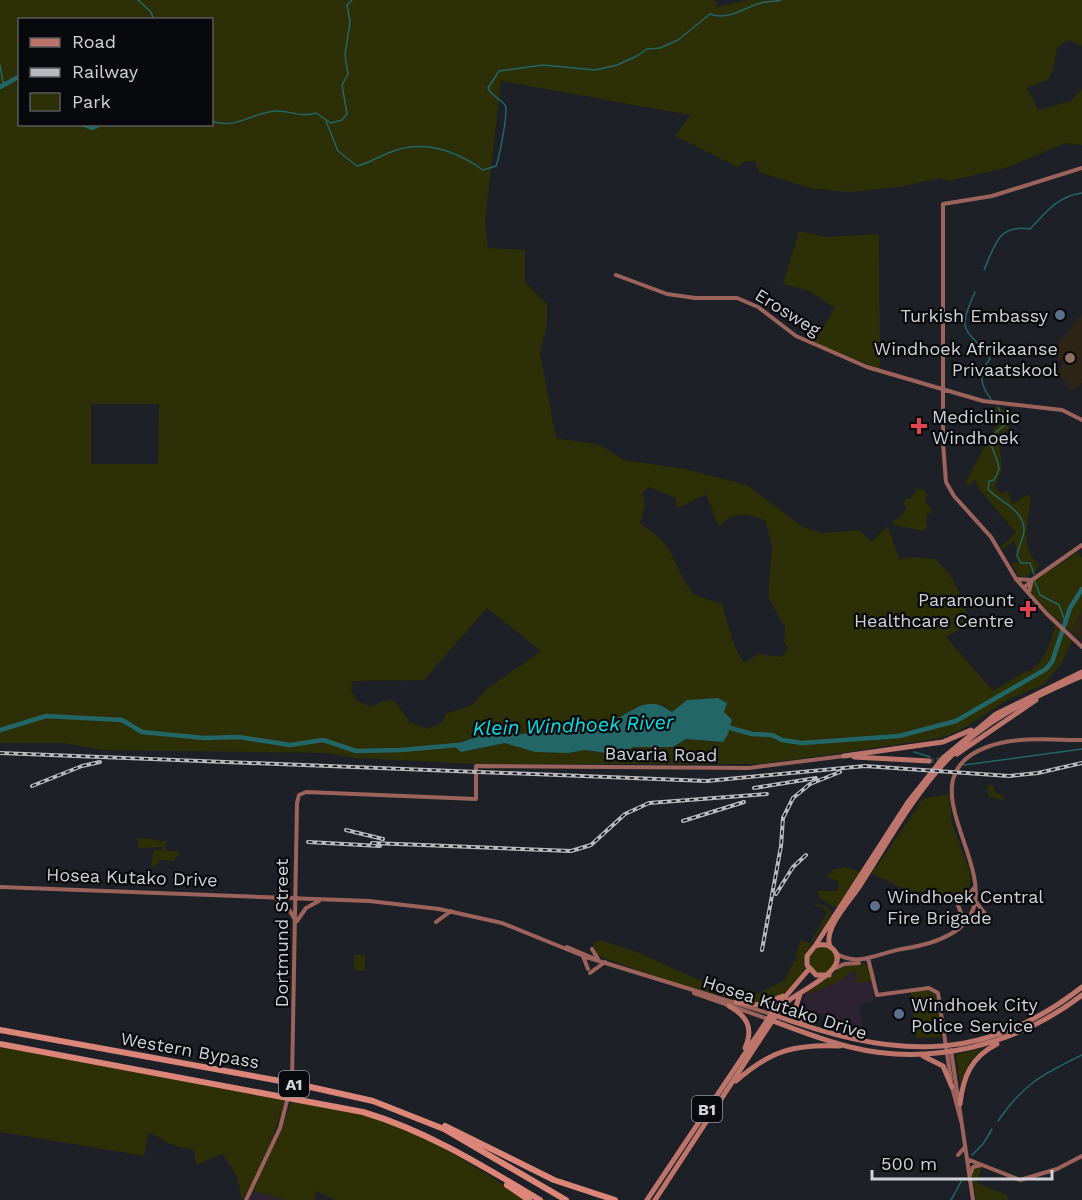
<svg xmlns="http://www.w3.org/2000/svg" width="1082" height="1200" viewBox="0 0 1082 1200" font-family="'Work Sans',sans-serif">
<style>
.commercial{fill:#2d2231}
.education{fill:#2f2516}
.green{fill:#2d2f07;fill-rule:evenodd}
.water{fill:#236668}
.lines{fill:none;stroke-linecap:round;stroke-linejoin:round}
.stream{stroke:#236668;stroke-width:1.5}
.river{stroke:#236668;stroke-width:4.5}
.primary-tunnel{stroke:#383b41;stroke-width:5;stroke-dasharray:5 2.5;stroke-linecap:butt}
.secondary{stroke:#9b635b;stroke-width:4}
.primary{stroke:#bd756b;stroke-width:5}
.highway{stroke:#dc8579;stroke-width:6}
.rail-casing{stroke:#b9bac0;stroke-width:4}
.rail{stroke:#08090c;stroke-width:1.5;stroke-dasharray:4.5;stroke-linecap:butt}
.service-dot{fill:#5c6f8a;stroke:#08090c;stroke-width:2}
.education-dot{fill:#8d6e63;stroke:#08090c;stroke-width:2}
.health-dot{fill:#e0444e;stroke:#08090c;stroke-width:2}
.labels{text-anchor:middle;dominant-baseline:central;stroke-width:4.5;stroke-linejoin:round;paint-order:stroke}
.shield{fill:#08090c;stroke:#95969a;stroke-width:1.5}
.shield-label{font-size:16px;font-weight:bold;fill:#d1d2d7}
.street-label{font-size:18px;fill:#d1d2d7;stroke:#08090c}
.poi-label{font-size:18px;fill:#d1d2d7;stroke:#08090c;text-anchor:end}
.water-label{font-size:20px;font-style:italic;fill:#07e0e6;stroke:#08090c}
</style>
<rect width="100%" height="100%" fill="#1d2026"/>
<!-- commercial -->
<path class="commercial" d="M856 970 873 981 874 1001 860 1005 863 1028 807 1011 803 1005 804 995 838 981Z
M253 1191 285 1200H248Z"/>
<!-- education -->
<path class="education" d="M1082 314V383L1071 391 1058 372 1063 364 1052 352Z
M1082 609V642L1072 632Z"/>
<!-- green -->
<path class="green" d="M0 0H715L718 7 747 0H1082V46L1068 40 1057 48 1054 66 1049 79 1027 88 1038 110 1071 101 1082 89V145L1066 143 1005 168 949 181 940 178 899 187 848 192 810 188 759 172 755 161H746L738 167 675 136 690 115 501 81 485 221 488 248 525 250V282L547 304V324L540 353 556 438 600 445 624 460 685 469 747 485 803 527 822 533 860 530 871 542 887 526 900 560 911 557 935 559 949 573 968 608 965 610 971 623 946 637 993 691 1028 670 1030 672C1045 657 1051 646 1055 625L1072 641 1061 664 1043 685 1009 699 959 731 940 738 834 754 761 764H476L356 758 325 753 103 750 64 743H0ZM20 20H212V124H20ZM91 404H159L158 464H91ZM649 487 674 497 678 508 706 494 719 527C733 511 745 513 765 520L772 545 768 596 785 628 784 642 788 648 782 657 758 654 745 663C731 646 729 624 722 604L694 595 683 579 671 553 658 536 640 523 645 505 642 493ZM487 608 541 651 487 689 472 705 445 714 443 722 429 729 411 723 393 700 383 701 371 707 357 701 351 689 353 681 424 680ZM718 698 724 712 722 742 686 739 673 747H633L624 753 614 754 586 750 568 753 505 743 462 752 460 742 486 734 511 731 520 734 604 724 616 720 637 707 664 705 672 712 687 701Z
M799 231 825 237 879 234 880 369 813 343 835 308 807 290 783 284Z
M995 407 1009 411C1014 425 1010 428 999 437L1002 470 995 485 1000 494 1008 491 1012 504 1028 494 1031 498C1029 514 1023 534 1029 551 1031 558 1037 560 1039 567L1026 577 1019 576 1011 564 1018 562 1015 543 1013 542 1003 549 1001 546 1016 533 980 490 975 480 968 486 965 483 997 424Z
M917 488 925 490 927 499 924 501 932 510 927 515 926 524 928 526 923 531 894 525 892 521 900 518 907 508 903 504 906 498 911 499Z
M1078 552 1082 558V609L1072 632 1045 609 1030 590 1034 581Z
M987 784 994 786 995 792 1004 796 1003 800 989 797Z
M949 794 952 823 970 872 971 880 967 893 957 898H948L930 892 908 891 872 873 923 799Z
M137 838 161 840 157 843 167 840 165 847 166 851H177L179 855 175 857V861L161 860 154 867 151 866 154 850H161L162 847 139 848Z
M845 867 861 872 838 907H834L819 897 818 891H836L839 886 837 881 826 876 833 870Z
M815 903 828 908 832 914C822 933 800 949 805 971L783 995 764 1003H750L670 982 596 955 593 943 600 940 637 952 699 980 753 996 785 980 794 961 799 960 795 957 801 940 810 943 827 913 823 908 814 905Z
M809 960a13 13 0 1 1 26 0a13 13 0 1 1-26 0Z
M354 955H365V971L354 970Z
M864 963 870 967 873 981 857 983 855 970 834 984 804 995 842 967Z
M929 990 937 996 942 1034 941 1037 916 1038 911 992Z
M0 1047 284 1099C283 1117 253 1190 241 1200 240 1180 234 1169 222 1154L196 1165 194 1150 169 1144 149 1132 144 1156 0 1132Z
M982 1048 969 1063 960 1084 956 1055Z
M292 1101C323 1106 354 1110 383 1121 432 1139 483 1169 525 1200H335L317 1191 314 1200H285L253 1191Z
M982 1167 977 1183 1006 1195 1008 1200H976L972 1173 973 1168Z"/>
<!-- water -->
<path class="water" d="M718 698 727 703 724 712 732 720 728 734 723 742 686 739 673 747H633L624 753 614 754 585 750 568 753 535 752 505 743 461 752 453 745 494 731 520 734 604 724C632 716 644 691 672 712L687 700Z"/>
<g class="lines">
<!-- stream -->
<path class="stream" d="M138 0 151 12 154 20
M0 65 3 83
M212 121C236 130 251 113 275 111 292 110 297 118 316 113L331 123 342 120 347 114 342 85 348 74 345 55 350 22 347 5 352 0
M326 121 338 151 357 166C370 163 379 156 391 152 424 139 456 151 483 170L496 166C499 158 509 110 505 105 500 98 491 96 488 88L499 71 543 65 595 70 617 65 637 56 647 49 660 48 678 40 710 14C730 21 744 7 761 3 768 1 774 2 781 0
M984 270C995 245 998 224 1030 229 1046 212 1058 196 1082 193
M975 292C954 337 969 327 990 359 978 373 980 385 991 399
M998 407 1006 424 996 432 990 442 998 463 999 470 994 480 989 481 988 489C999 502 1022 508 1024 528 1025 537 1018 546 1017 556L1021 563H1030L1034 574
M1035 582 1040 595 1059 605 1065 621
M914 752 930 757
M964 765 1082 749
M998 1121C1023 1084 1043 1074 1082 1055
M972 1155 983 1144 992 1129
M951 1200 963 1178"/>
<!-- river -->
<path class="river" d="M0 87 20 76
M82 124 92 128 101 124
M727 727 752 734 772 735 782 740 802 743 899 736 956 721 1046 669 1052 662 1070 608 1082 589
M0 730 46 716 122 720 142 732 204 738 239 737 290 745 323 740 356 751 401 750 458 745"/>
<!-- primary-tunnel -->
<path class="primary-tunnel" d="M929 761 945 759"/>
<!-- secondary -->
<path class="secondary" d="M1082 168 992 196 943 204V443L946 482 954 496 991 537 1016 579 1046 613 1082 647
M616 275 667 294 695 298H737L758 307 796 336 867 367 983 401 1062 410 1082 420
M1017 579 1032 580 1029 592
M1024 588 1032 580 1082 545
M0 887 369 901 439 909 502 923 586 957 771 1014
M277 900 287 906 294 918
M949 901 964 900 975 887
M976 902 986 915
M958 905 962 916V924
M970 919 986 915
M297 921 306 908 319 901
M436 922 451 911
M567 947 593 958
M592 949 598 959
M837 954C859 967 878 953 902 949 1073 923 878 787 987 747 1017 736 1051 740 1082 740
M583 956 588 969
M868 958 877 995 929 988 938 993 951 1080
M836 968 844 964 859 963
M590 973 605 962
M694 993 768 1019
M951 1050 973 1200
M952 1087 961 1121
M958 1155 965 1147
M967 1159 1020 1180 1057 1169 1082 1156
M970 1175 973 1167 981 1165
M246 1200 280 1128 292 1081 297 803 299 795 306 792 476 799V766L749 768 844 756"/>
<!-- primary -->
<path class="primary" d="M957 754 1036 700
M844 756 943 742 971 730
M854 757 929 761
M815 946 908 802 943 758 996 714 1082 672
M830 947C823 929 849 902 859 887 887 844 911 798 947 760 984 720 1033 697 1082 676
M800 994 795 1010 805 1025
M736 1002 760 1005 783 996
M729 1006C747 1016 754 1028 745 1048
M771 1014C886 1056 979 1068 1082 987
M768 1019C794 1029 822 1040 850 1047 930 1067 1017 1045 1082 995
M923 1056 943 1066 952 1087
M736 1081C771 1050 795 1044 840 1046
M960 1104C963 1077 971 1057 997 1044
M647 1200 774 1010 809 969
M655 1200 782 1006C793 993 854 970 833 949 828 944 822 944 815 946L807 956V965L816 975H829"/>
<!-- highway -->
<path class="highway" d="M0 1030 297 1084 373 1101 444 1129 566 1200
M0 1044 363 1112C427 1131 483 1166 540 1200
M445 1126 554 1180 615 1200
M507 1185 529 1200"/>
<defs>
<path id="rail" d="M0 753 707 781 865 766 1009 776 1038 773 1082 763
M32 786 82 766 100 762
M754 788 816 778
M683 821 744 802
M346 830 383 839
M308 842 380 846
M372 843 571 851 591 845 625 814 649 803 767 794
M776 894 793 867 806 855
M762 950 781 846 783 818 793 798 810 784 840 772"/>
</defs>
<!-- rail casing -->
<use href="#rail" class="rail-casing"/>
<!-- rail -->
<use href="#rail" class="rail"/>
</g>
<!-- markers -->
<g class="service-dot">
<circle cx="1060" cy="315" r="6"/>
<circle cx="875" cy="906" r="6"/>
<circle cx="899" cy="1014" r="6"/>
</g>
<circle class="education-dot" cx="1070" cy="358" r="6"/>
<g class="health-dot">
<path d="M916 417h6v6h6v6h-6v6h-6v-6h-6v-6h6z"/>
<path d="M1025 600h6v6h6v6h-6v6h-6v-6h-6v-6h6z"/>
</g>
<g class="labels">
<!-- shield labels -->
<g class="shield">
<rect x="279" y="1071" width="30" height="26" rx="4.5"/>
<rect x="692" y="1096" width="30" height="26" rx="4.5"/>
</g>
<g class="shield-label">
<text x="294" y="1084">A1</text>
<text x="707" y="1109">B1</text>
</g>
<!-- street labels -->
<g class="street-label">
<text transform="translate(788 312) rotate(32)">Erosweg</text>
<text transform="translate(661 754) rotate(1)">Bavaria Road</text>
<text transform="translate(132 877) rotate(2)">Hosea Kutako Drive</text>
<text transform="translate(281 933) rotate(-90)">Dortmund Street</text>
<text transform="translate(785 1007) rotate(18)">Hosea Kutako Drive</text>
<text transform="translate(190 1050) rotate(10)">Western Bypass</text>
</g>
<!-- poi labels -->
<g class="poi-label">
<text x="1048" y="315">Turkish Embassy</text>
<text x="1058" y="348">Windhoek Afrikaanse<tspan x="1058" dy="21">Privaatskool</tspan></text>
<text x="932" y="416" text-anchor="start">Mediclinic<tspan x="932" dy="21">Windhoek</tspan></text>
<text x="1014" y="599">Paramount<tspan x="1014" dy="21">Healthcare Centre</tspan></text>
<text x="887" y="896" text-anchor="start">Windhoek Central<tspan x="887" dy="21">Fire Brigade</tspan></text>
<text x="911" y="1004" text-anchor="start">Windhoek City<tspan x="911" dy="21">Police Service</tspan></text>
</g>
<!-- water labels -->
<g class="water-label">
<text transform="translate(573 725) rotate(-2)">Klein Windhoek River</text>
</g>
</g>
<!-- legend -->
<rect x="18" y="18" width="195" height="108" fill="#08090c" stroke="#58595d" stroke-width="1.5"/>
<rect x="30" y="38" width="30" height="9" fill="#bd756b" stroke="#58595d" stroke-width="1.5"/>
<text x="72" y="48" font-size="18" fill="#d1d2d7">Road</text>
<rect x="30" y="68" width="30" height="9" fill="#b9bac0" stroke="#58595d" stroke-width="1.5"/>
<text x="72" y="78" font-size="18" fill="#d1d2d7">Railway</text>
<rect x="30" y="93" width="30" height="18" fill="#2d2f07" stroke="#58595d" stroke-width="1.5"/>
<text x="72" y="108" font-size="18" fill="#d1d2d7">Park</text>
<!-- scale -->
<path d="M872 1170v9h180v-9" fill="none" stroke="#d1d2d7" stroke-width="3"/>
<text x="881" y="1170" font-size="18" fill="#d1d2d7" stroke="#08090c" stroke-width="4.5" paint-order="stroke">500 m</text>
</svg>
